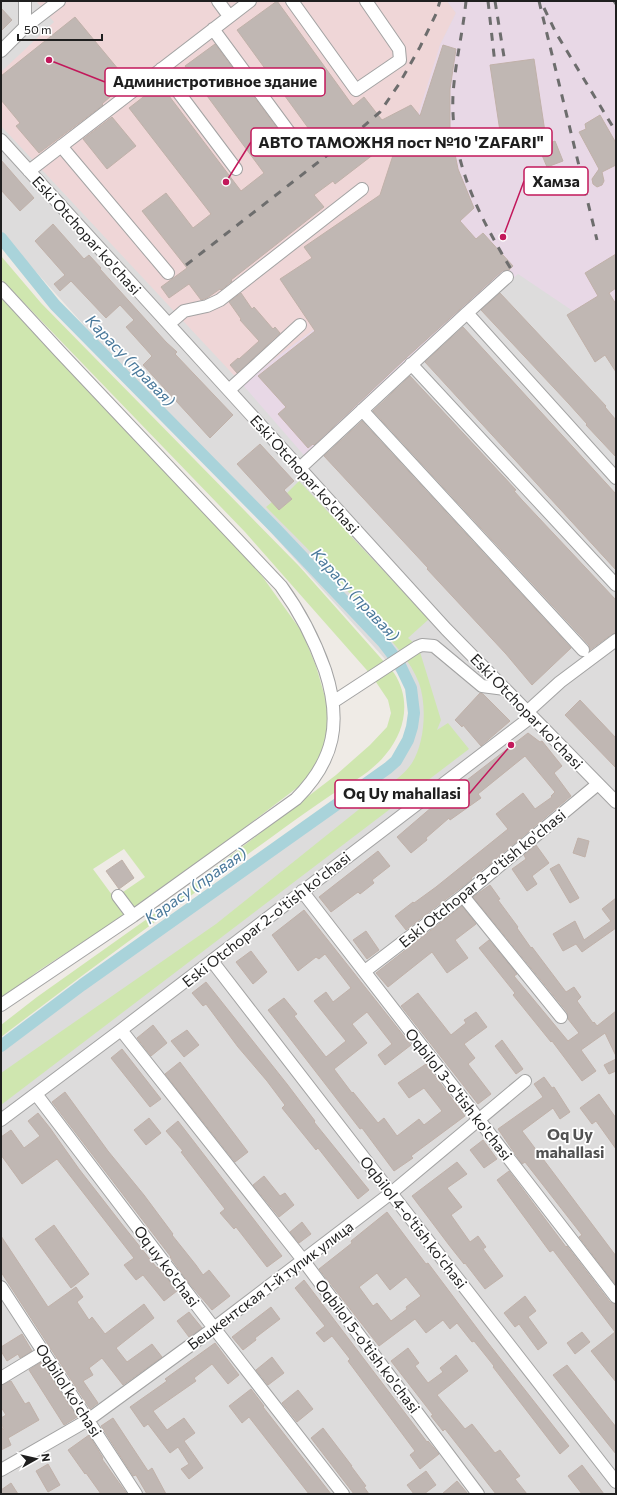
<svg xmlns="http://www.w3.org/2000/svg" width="617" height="1495" viewBox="0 0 617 1495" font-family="Commissioner,sans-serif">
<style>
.residential{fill:#dddcdc}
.commercial{fill:#efd6d7}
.industrial{fill:#e8d8e6}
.grass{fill:#cfe6af}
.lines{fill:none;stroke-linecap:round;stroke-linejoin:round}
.canal{stroke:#a9d3da;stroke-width:12}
.building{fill:#c0b7b3;stroke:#c0b1a9;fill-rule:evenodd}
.minor-casing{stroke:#a3a3a3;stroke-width:14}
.minor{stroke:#fff;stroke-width:12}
.rail{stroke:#6d6d6d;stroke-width:3;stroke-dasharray:8 8;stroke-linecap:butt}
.labels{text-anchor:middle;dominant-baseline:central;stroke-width:3.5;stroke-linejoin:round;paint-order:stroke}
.street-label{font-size:15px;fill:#1f1f1f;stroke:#fff}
.water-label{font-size:16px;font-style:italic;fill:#4a799b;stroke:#fff}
.neighbourhood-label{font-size:16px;font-weight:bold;fill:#525252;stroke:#fff}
.leader{fill:none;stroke:#c2185b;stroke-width:1.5}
.callout-dot{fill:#c2185b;stroke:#fff;stroke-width:1.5}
.callout{fill:#fff;stroke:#c2185b;stroke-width:1.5}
.callout-label{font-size:16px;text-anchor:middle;font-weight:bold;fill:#1f1f1f}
</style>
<rect width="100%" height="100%" fill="#efebe6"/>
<!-- residential -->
<path class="residential" d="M1 1H601L616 26V1494H1V1046L82 985 388 768 396 761 408 740 412 727 414 713 411 688 1 233Z"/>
<!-- commercial -->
<path class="commercial" d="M36 1H447L456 13 440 45 387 275 277 357 243 385 1 126V72L54 22Z"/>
<!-- industrial -->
<path class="industrial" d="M447 1H616V340L518 274 309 461 243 385 277 357 387 275 391 200 440 45 456 13Z"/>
<!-- grass -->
<path class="grass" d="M1 256 41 303 299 566 394 673C411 699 406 730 386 754 372 772 351 783 331 795 315 806 299 817 284 828 189 897 94 966 1 1037V1025L37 997 161 909 336 775 370 745 387 727 391 713 388 700 372 676 245 532 1 279Z
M1 292 257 569 302 632 316 666 327 704 328 733 321 758 302 784 239 832 134 907 123 892 145 877 124 849 93 869 126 914 38 971 1 1000Z
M299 481 429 619 408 638 414 643 420 652 441 720 437 730 448 723 469 749 1 1105V1073L216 924 398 778C403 774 408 769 412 763 425 742 427 706 419 683 411 661 392 642 377 624 342 583 304 545 266 507L272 502 279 510 292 499 287 493Z"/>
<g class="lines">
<!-- canal -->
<path class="canal" d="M1 238 55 305 276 529 383 642 399 663 411 688 414 713 412 727 408 740 396 761 388 768 82 985 1 1046"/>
</g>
<!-- building -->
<path class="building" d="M277 1 353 106 364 97 382 120 411 105 420 116 443 45 456 49 450 89V129L458 169 474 208 460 221 476 239 483 233 513 266 509 270 502 271 406 358 314 445 313 444 308 448 278 414 286 407 258 376 315 331 280 279 312 258 304 247 380 195 400 134 335 184 333 181 314 195 324 207 231 280 232 281 221 290 220 289 207 298 201 300 189 284 169 298 161 287 187 268 142 211 166 193 193 228 211 214 129 108 160 84 241 191 264 173 185 66 215 44 283 136 289 139 296 149 314 136 237 30Z
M1 8 12 20 1 31Z
M75 17 128 81 102 104 103 105 39 153 16 126 20 123 1 100V76Z
M534 59 545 132 501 138 490 65Z
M600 115 616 143V165L602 172 604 181 602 185 597 187 593 184 592 179 599 169 579 132 586 129 585 124Z
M112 117 136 146 107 169 83 139Z
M555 141 563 161 547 167 539 148Z
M1 160 34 198 20 211 1 190Z
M53 224 84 259 89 255 101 268 100 269 166 342 177 352 175 354 233 415 210 438 143 365 152 356 126 327 134 320 120 305 106 318 71 281 60 291 54 284 65 275 35 241Z
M616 254V288L609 293 616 304V372L605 355 595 362 567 315 598 296 585 273Z
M241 293 252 309 254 307 273 329 275 327 280 333 237 373 230 365 238 358 239 359 259 341 240 320 241 319 229 302Z
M500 293 606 406 605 407 616 420V457L586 425 587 424 569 404 481 310Z
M463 327 616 494V570L425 362Z
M410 376 516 490 514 491 522 500 616 600V633L612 634 590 650 589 645 373 411Z
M362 421 571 648 532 685 506 654 427 569 428 568 324 456Z
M260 444 294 481 284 490 292 499 279 510 237 464Z
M480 693 483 694 510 721 481 746 463 725 462 727 455 720Z
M580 700 616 738V768L565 715Z
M528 733 540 742 542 741 562 766 554 773 571 796 490 864 471 878 472 879 458 890 406 930 395 916 413 902 414 903 436 887 508 829 496 814 523 793 535 809 552 797 551 796 555 792 525 756 478 794 481 798 450 820 449 818 426 838 427 840 411 853 397 837 432 807Z
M578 838 589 841 585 857 573 853Z
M536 845 549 863 532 876 537 884 527 891 512 869 526 859 524 855Z
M378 851 390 866 372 880 374 883 360 894 358 892 331 912 319 897Z
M122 860 134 878 119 889 106 871Z
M559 864 579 898 570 903 550 869Z
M490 885 500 899 498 900 518 927 517 928 531 948 532 947 566 992 574 987 581 997 577 1001 593 1023 594 1022 597 1026 616 1011V1056L605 1033 581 1050 596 1071 582 1081 552 1041 551 1042 513 995 515 993 479 948 489 940 517 974 514 976 568 1041 579 1033 568 1019 567 1012 473 897Z
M616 898V928L582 952 576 944 563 951 553 934 575 921 584 940 611 921 602 909Z
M462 906 476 924 455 940 468 958 447 973 432 952 388 987 376 973Z
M304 910 411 1045 385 1065 378 1055 392 1044 367 1012 352 1024 367 1043 334 1069 352 1093 353 1092 378 1123 384 1118 397 1136 419 1119 424 1125 442 1111 424 1088 409 1098 398 1083 426 1064 465 1116 411 1156 413 1158 394 1171 362 1128 360 1129 268 1010 284 998 297 1014 294 1016 326 1057 346 1041 314 1001 326 992 333 1002 351 988 325 954 319 959 316 957 298 971 272 935Z
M366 931 379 950 367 959 353 940Z
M251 951 267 972 253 984 236 962Z
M206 982 287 1084 315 1121 314 1122 369 1190 358 1199 318 1148 316 1150 282 1108 285 1105 267 1081 238 1047 206 1004 203 1006 192 993Z
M418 993 451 1035 466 1023 464 1020 476 1012 487 1027 464 1044 475 1058 468 1064 491 1094 478 1104 401 1006Z
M153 1025 167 1043 151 1056 137 1038Z
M187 1030 199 1045 184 1057 171 1041Z
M502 1040 523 1069 516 1074 495 1046Z
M122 1049 161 1099 150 1107 111 1058Z
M616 1059V1071L609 1074 604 1065Z
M180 1062 248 1152 235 1162 165 1074Z
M544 1077 552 1088 554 1087 570 1112 560 1119 553 1108 522 1131 616 1256V1285L579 1237 582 1235 525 1162 522 1164 498 1129 543 1097 534 1084Z
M65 1092 108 1151 144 1195 173 1234 172 1235 196 1265 203 1275 209 1270 230 1296 212 1310 188 1282 170 1257H171L52 1102Z
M599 1094 616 1118V1149L596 1121 592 1124 580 1108Z
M38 1113 50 1128 79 1169 121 1223 157 1268 158 1267 177 1291 164 1301 143 1275 136 1280 124 1265 134 1258 57 1159 22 1184 1 1155V1137L11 1130 24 1148 40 1136 28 1121Z
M149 1118 161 1133 146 1145 134 1130Z
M178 1121 282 1256 267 1267 236 1227 234 1229 220 1213 225 1209 181 1152 183 1151 166 1131Z
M483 1140 497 1159 484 1168 470 1150Z
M457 1162 467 1174 447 1188 462 1207 451 1215 470 1242 478 1236 486 1247 483 1249 503 1276 485 1289 465 1263 464 1264 449 1245 412 1196Z
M509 1171 566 1247 567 1246 610 1302 616 1304V1382L591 1351 615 1332 553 1250 550 1252 497 1180Z
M264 1176 280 1196 285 1193 294 1205 279 1217 253 1185Z
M387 1212 426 1264 428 1263 485 1339 569 1446 560 1454 493 1367 494 1366 474 1341 472 1342 457 1323 450 1329 443 1320 426 1333 415 1319 379 1346 319 1269 352 1243 351 1241ZM377 1273 390 1290 406 1277 421 1296 406 1307 407 1309 391 1321 377 1303 373 1306 359 1287Z
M302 1222 311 1234 299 1243 290 1232Z
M54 1225 89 1274 71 1288 35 1239Z
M1 1236 48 1307 76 1287 83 1297 77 1302 89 1320 92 1317 105 1334 144 1304 154 1318 116 1348 127 1362 152 1344 162 1357 123 1385 102 1358 89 1368 93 1375 83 1381 98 1403 90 1409 1 1272Z
M304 1280 427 1442 428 1441 439 1454 420 1469 410 1455 415 1451 348 1361 350 1359 332 1336 324 1342 316 1333 325 1326 295 1288Z
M525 1296 536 1311 528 1317 547 1343 538 1350 519 1324 515 1327 504 1313Z
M271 1307 280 1319 255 1338 256 1340 243 1350 232 1337Z
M189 1312 202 1328 189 1337 177 1321Z
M582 1332 590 1342 575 1354 567 1343Z
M22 1334 32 1351 20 1358 18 1354 7 1361 1 1351V1347Z
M215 1343 239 1375 228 1384 212 1364 194 1378 196 1381 153 1411 167 1430 184 1418 195 1433 184 1441 203 1468 189 1479 181 1469 189 1464 178 1447 170 1453 148 1424 144 1427 130 1407 167 1381 165 1379Z
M408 1348 419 1363 415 1366 428 1383 443 1372 440 1368 456 1355 468 1371 437 1395 465 1429 472 1424 495 1453 500 1450 520 1476 515 1479 527 1494H496L445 1429 443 1431 431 1416 433 1415 391 1361Z
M272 1357 284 1373 268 1385 256 1370Z
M41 1362 77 1417 64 1425 29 1370Z
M567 1365 616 1427V1454L553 1375Z
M11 1381 25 1404 29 1402 39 1420 8 1438 11 1445 1 1450V1425L3 1430 4 1429 1 1423V1418L6 1415 1 1407V1385Z
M251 1389 264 1406 263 1407 331 1494H309L249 1417 242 1423 229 1406Z
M298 1390 313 1409 297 1422 282 1403Z
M113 1418 148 1471 152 1468 166 1494H147L136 1475 133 1476 101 1426Z
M323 1428 352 1466H351L366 1486 364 1487 369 1494H354L311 1438Z
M89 1435 103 1458 102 1459 127 1494H101L86 1473 85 1474 68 1450Z
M48 1464 60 1485 48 1492 36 1471Z
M582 1465 604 1494H582L568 1476Z
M426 1471 436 1485 424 1494H414L407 1485Z
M457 1481 468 1494H442Z
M11 1483 18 1494H1V1490Z"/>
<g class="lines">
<defs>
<path id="minor" d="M218 1 229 16
M292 1 356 90 400 60 399 49 366 1
M25 27 59 1
M213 29 289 132
M1 51 25 27V1
M161 69 236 169
M1 140 446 629 616 802
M61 146 168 273
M29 171 250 1
M1 288 60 352 281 586C300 612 314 639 325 670 342 722 335 760 296 799L133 916 1 1005
M467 313 507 277
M169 324 184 311 207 306 220 300 362 189
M411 364 616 585
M229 390 300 325
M362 410 583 650
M300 468 467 313 616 478
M333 702 417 647 422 645 434 646 482 686 505 689
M527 712 560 682 616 640
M302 891 616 1297
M118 896 133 916
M463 896 561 1017
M212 961 391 1193 616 1482
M365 971 463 896 598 784
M121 1030 303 1260 478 1494
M36 1094 214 1328 343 1494
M1 1120 121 1030 531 717
M1 1287 136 1494
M1 1378 44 1352
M1 1470 88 1420 214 1328 391 1193 525 1081"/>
</defs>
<!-- minor casing -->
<use href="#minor" class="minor-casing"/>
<!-- minor -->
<use href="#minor" class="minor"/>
<!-- rail -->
<path class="rail" d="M466 1C463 32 455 63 453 95 450 162 480 218 514 274
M488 1 495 64
M495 1 505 63
M539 1 597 240
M614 1 616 4
M544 8 556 33 616 132
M186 265 357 132 380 112 399 84 420 47 436 14 440 1"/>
</g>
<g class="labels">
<!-- street labels -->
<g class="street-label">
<text transform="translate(87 235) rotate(48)">Eski Otchopar ko'chasi</text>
<text transform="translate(305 474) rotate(48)">Eski Otchopar ko'chasi</text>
<text transform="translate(527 711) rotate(46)">Eski Otchopar ko'chasi</text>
<text transform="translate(482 878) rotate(-39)">Eski Otchopar 3-o'tish ko'chasi</text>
<text transform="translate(266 919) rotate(-38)">Eski Otchopar 2-o'tish ko'chasi</text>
<text transform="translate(459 1094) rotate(52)">Oqbilol 3-o'tish ko'chasi</text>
<text transform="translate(414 1222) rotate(52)">Oqbilol 4-o'tish ko'chasi</text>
<text transform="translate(167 1266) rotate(53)">Oq uy ko'chasi</text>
<text transform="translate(270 1285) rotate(-37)">Бешкентская 1-й тупик улица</text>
<text transform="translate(368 1346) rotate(53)">Oqbilol 5-o'tish ko'chasi</text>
<text transform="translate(69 1390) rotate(57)">Oqbilol ko'chasi</text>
</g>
<!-- water labels -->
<g class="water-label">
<text transform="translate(131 360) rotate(46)">Карасу (правая)</text>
<text transform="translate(356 594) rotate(47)">Карасу (правая)</text>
<text transform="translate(195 885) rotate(-35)">Карасу (правая)</text>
</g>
<!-- neighbourhood labels -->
<g class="neighbourhood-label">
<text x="570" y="1133">Oq Uy<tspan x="570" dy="18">mahallasi</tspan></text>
</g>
</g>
<!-- callouts -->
<path class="leader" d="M49 60L105 82M226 182L251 142M503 237L524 181M511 745L469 794"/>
<g class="callout-dot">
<circle cx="49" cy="60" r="4"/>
<circle cx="226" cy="182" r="4"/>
<circle cx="503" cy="237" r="4"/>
<circle cx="511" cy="745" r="4"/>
</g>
<g class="callout">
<rect x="105" y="68" width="220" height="28" rx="4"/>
<rect x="251" y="128" width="301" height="28" rx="4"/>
<rect x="524" y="167" width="64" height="28" rx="4"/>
<rect x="335" y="780" width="134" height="28" rx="4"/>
</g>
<g class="callout-label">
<text x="215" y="87">Администротивное здание</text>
<text x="401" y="148">АВТО ТАМОЖНЯ пост №10 'ZAFARI"</text>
<text x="556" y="187">Хамза</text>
<text x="402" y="799">Oq Uy mahallasi</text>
</g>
<!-- border -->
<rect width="617" height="1495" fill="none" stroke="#1f1f1f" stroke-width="4"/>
<!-- north arrow -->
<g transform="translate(36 1459) rotate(82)" stroke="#ffffff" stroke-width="3" paint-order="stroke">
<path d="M0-3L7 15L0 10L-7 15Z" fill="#1f1f1f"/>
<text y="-6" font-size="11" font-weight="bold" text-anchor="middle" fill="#1f1f1f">N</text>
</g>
<!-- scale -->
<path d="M18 34v6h84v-6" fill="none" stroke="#1f1f1f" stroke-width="2"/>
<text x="24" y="34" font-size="12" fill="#1f1f1f" stroke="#ffffff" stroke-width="3" paint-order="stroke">50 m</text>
</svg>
